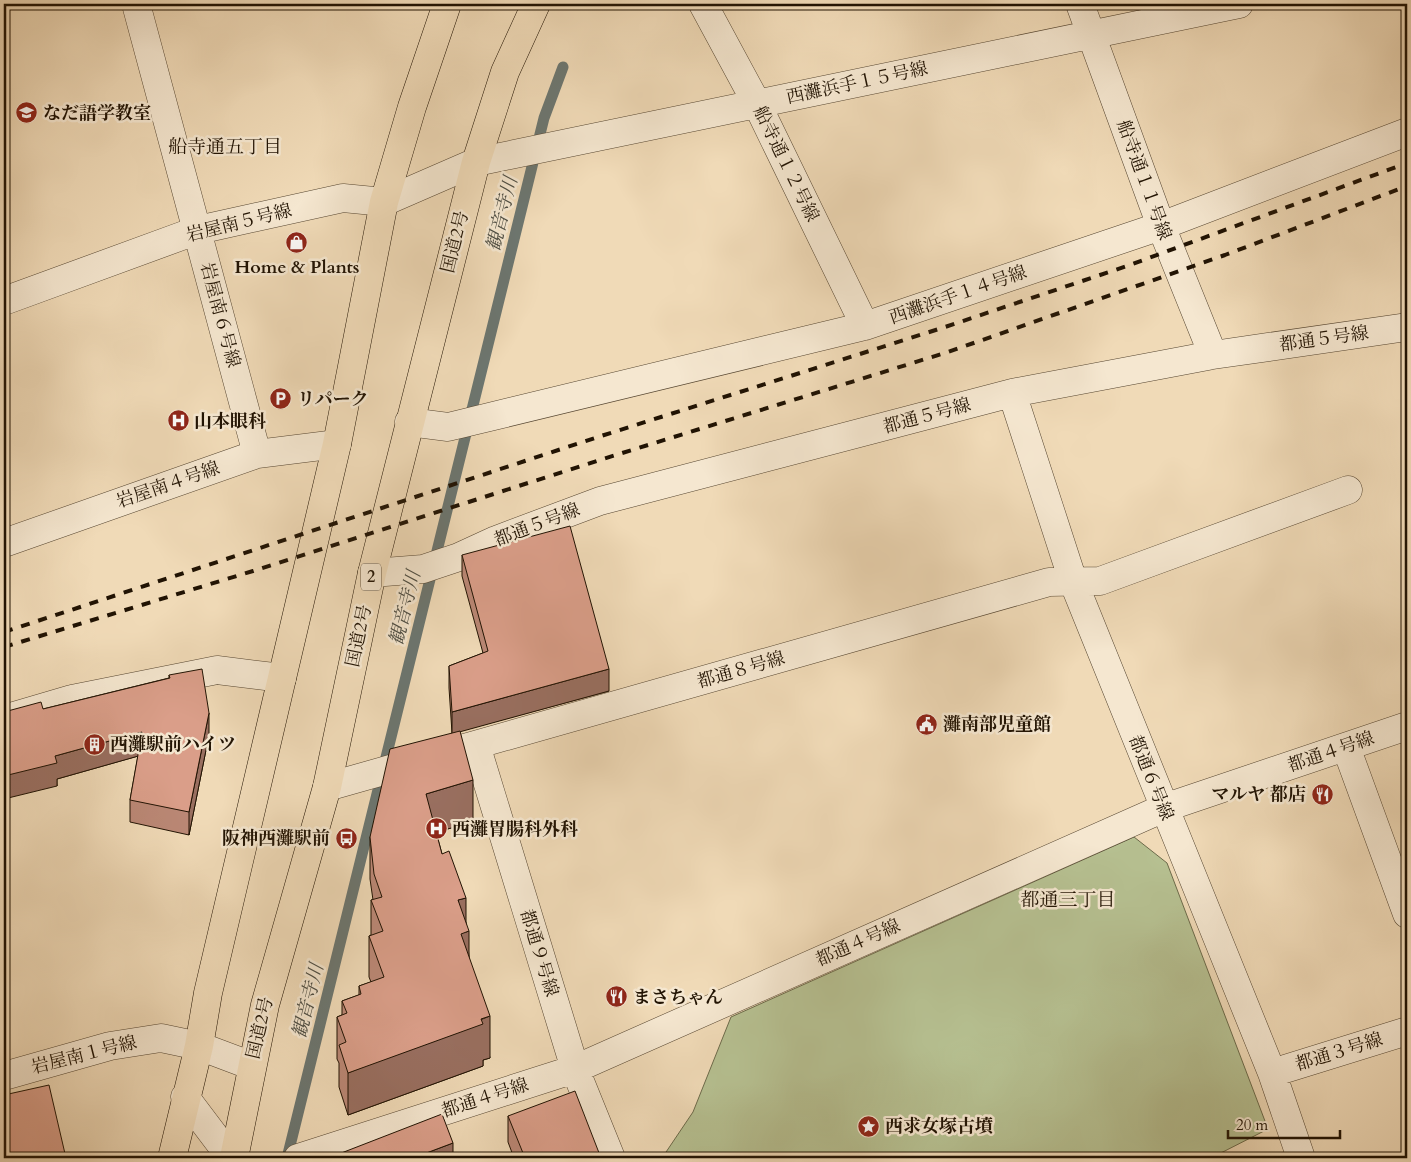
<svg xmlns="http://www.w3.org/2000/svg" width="1411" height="1162" viewBox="0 0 1411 1162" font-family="Cardo,'Noto Serif JP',serif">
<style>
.green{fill:#b6c091;stroke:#6c6a4a}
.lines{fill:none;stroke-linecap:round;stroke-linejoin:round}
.stream{stroke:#6c7670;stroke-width:11}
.minor-casing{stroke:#554530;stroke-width:29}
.trunk-casing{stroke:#211303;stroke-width:29}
.minor{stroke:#f5e7d0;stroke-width:28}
.trunk{stroke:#f0dab7;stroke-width:28}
.rail{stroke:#211303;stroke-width:4;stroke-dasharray:9 9;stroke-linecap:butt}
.wall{fill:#bb8876;stroke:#211303}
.shaded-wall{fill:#996f60;stroke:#211303}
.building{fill:#da9e89;stroke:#211303}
.labels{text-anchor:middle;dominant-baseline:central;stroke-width:5;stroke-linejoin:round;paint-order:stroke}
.shield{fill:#f5e7d0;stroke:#615340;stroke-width:1}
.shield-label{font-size:16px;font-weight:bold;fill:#211303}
.street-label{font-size:18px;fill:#211303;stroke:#f5e7d0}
.poi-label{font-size:18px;font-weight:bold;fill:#211303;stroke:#f5e7d0;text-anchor:start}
.neighbourhood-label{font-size:19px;fill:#211303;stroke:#f5e7d0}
.water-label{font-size:19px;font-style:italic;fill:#4d4d43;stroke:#f5e7d0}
</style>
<rect width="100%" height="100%" fill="#f0dab7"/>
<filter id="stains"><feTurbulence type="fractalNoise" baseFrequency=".004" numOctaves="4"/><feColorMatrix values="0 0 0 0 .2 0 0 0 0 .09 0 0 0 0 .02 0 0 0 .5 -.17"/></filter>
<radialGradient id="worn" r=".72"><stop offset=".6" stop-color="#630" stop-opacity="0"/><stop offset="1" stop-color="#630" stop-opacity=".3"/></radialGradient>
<!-- green -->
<path class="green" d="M1134 837 1167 863 1268 1129 1211 1158H662L693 1112 731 1017Z"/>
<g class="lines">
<!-- stream -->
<path class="stream" d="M287 1158 544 118 563 67"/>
<defs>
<path id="minor" d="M136 4 257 454
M703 4 757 104 865 326
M1080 4 1161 226 1213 355
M4 301 198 230 343 198 384 202 476 162 1239 4
M1012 393 1073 581 1272 1073 1301 1158
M409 422 448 427 865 326 1161 226 1407 132
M4 543 257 454 337 444
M372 573 423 569 459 557 496 540 600 501 1012 393 1213 355 1407 327
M4 719 72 699 217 670 282 678
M476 745 575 1069 611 1158
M1346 747 1407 914
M327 787 1049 582 1100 581 1348 490
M1272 1073 1407 1031
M4 1076 110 1046 161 1038 199 1046 252 1066
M185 1097 231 1158
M298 1158 575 1069 1164 808 1407 726"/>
<path id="trunk" d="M172 1158 199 1046 208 993 337 444 384 202 412 107 447 4
M234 1158 265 1005 327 787 372 573 476 162 505 72 536 4"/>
</defs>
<!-- minor casing -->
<use href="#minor" class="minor-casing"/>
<!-- trunk casing -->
<use href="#trunk" class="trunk-casing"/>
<!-- minor -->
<use href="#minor" class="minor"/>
<!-- trunk -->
<use href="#trunk" class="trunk"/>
<!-- rail -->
<path class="rail" d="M4 632 601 436 942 328 1127 266 1407 163
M4 647 253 571 603 459 948 352 1225 255 1407 186"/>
</g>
<!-- wall -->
<path class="wall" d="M462 555 609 691 460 731 473 822 436 832 442 854 466 923 469 957 490 1058 483 1060V1066L348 1115 339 1087V1063L337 1059V1017L342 1015V1001L359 995V986L371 982 369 977V936L371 935V900H373L370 879V837L452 733 449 688V666L483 653 462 576Z
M169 675 209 735 189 835 130 822V800L138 756 57 779V786L43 709 169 678Z
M508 1116 601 1158H514L508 1142Z"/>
<!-- shaded-wall -->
<path class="shaded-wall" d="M609 669V691L452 734V712Z
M209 713V735L189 835V812Z
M142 732V755L57 779V786L4 799V776L55 756Z
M473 780V822L426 835V794Z
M466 898V932L469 931V973L461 976 458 900Z
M490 1016V1058L483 1060V1066L348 1115V1073Z
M453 1143V1158H421V1155Z"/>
<!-- building -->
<path class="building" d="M570 526 609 669 452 712 449 666 488 651 462 555Z
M202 669 209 713 189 812 130 800 142 732 55 756 57 763 4 776V712L41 702 43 709 170 678 169 675Z
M460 731 473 780 426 794 442 854 449 851 466 898 458 900 469 931 461 934 490 1016 481 1019 483 1024 348 1073 339 1045 346 1042 337 1017 347 1013 342 1001 361 994 359 986 384 977 369 936 383 931 371 900 382 897 374 874 370 837 390 749Z
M49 1085 66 1158H4V1095Z
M575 1091 601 1158H525L508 1116Z
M442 1114 453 1143 421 1155 422 1158H332L331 1157Z"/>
<!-- icons -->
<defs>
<symbol id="school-disc" viewBox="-11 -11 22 22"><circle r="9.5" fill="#8f2418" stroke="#f5e7d0"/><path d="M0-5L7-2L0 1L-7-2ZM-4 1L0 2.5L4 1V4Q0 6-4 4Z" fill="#fff"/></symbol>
<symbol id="shop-disc" viewBox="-11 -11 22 22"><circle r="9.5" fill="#8f2418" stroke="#f5e7d0"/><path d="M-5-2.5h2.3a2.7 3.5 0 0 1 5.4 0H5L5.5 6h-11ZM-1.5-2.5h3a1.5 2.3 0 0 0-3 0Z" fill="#fff"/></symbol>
<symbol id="parking-disc" viewBox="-11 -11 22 22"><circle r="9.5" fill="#8f2418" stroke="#f5e7d0"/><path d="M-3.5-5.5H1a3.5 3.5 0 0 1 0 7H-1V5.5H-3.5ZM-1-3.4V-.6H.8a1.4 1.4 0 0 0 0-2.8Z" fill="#fff"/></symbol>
<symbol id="hospital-disc" viewBox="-11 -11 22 22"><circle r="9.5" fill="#8f2418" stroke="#f5e7d0"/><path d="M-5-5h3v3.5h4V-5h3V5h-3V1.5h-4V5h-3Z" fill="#fff"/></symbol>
<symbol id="civic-disc" viewBox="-11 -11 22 22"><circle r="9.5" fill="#8f2418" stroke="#f5e7d0"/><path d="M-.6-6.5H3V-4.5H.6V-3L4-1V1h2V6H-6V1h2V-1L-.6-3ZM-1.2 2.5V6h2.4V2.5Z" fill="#fff"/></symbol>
<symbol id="building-disc" viewBox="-11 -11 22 22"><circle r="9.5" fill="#8f2418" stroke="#f5e7d0"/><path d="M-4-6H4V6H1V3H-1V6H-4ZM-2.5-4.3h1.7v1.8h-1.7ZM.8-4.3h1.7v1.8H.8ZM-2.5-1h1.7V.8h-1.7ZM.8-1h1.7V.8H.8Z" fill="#fff"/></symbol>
<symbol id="restaurant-disc" viewBox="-11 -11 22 22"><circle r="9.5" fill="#8f2418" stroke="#f5e7d0"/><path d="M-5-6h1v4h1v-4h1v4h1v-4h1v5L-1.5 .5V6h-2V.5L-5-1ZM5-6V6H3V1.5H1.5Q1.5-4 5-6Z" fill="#fff"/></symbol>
<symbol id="bus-disc" viewBox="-11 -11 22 22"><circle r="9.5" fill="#8f2418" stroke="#f5e7d0"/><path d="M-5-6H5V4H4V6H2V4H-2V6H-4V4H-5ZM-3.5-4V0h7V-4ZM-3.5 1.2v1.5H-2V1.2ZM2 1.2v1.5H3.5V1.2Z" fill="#fff"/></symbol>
<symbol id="sight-disc" viewBox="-11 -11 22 22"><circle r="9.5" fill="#8f2418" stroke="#f5e7d0"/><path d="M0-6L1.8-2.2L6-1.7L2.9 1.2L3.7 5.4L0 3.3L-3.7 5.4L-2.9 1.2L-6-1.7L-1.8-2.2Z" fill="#fff"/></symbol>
</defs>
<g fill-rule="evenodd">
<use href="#school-disc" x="14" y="100" width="25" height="25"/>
<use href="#shop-disc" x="284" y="230" width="25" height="25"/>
<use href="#parking-disc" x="268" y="386" width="25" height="25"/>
<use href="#hospital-disc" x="166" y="408" width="25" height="25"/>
<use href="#civic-disc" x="914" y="712" width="25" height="25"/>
<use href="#building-disc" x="82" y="732" width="25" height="25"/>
<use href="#restaurant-disc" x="1310" y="782" width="25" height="25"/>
<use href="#hospital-disc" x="424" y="816" width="25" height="25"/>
<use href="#bus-disc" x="334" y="826" width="25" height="25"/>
<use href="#restaurant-disc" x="604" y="984" width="25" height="25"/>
<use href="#sight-disc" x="856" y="1114" width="25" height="25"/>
</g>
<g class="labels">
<!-- shield labels -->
<rect class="shield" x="361" y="563.5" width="20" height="27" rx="4"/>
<g class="shield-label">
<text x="371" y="577">2</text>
</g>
<!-- street labels -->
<g class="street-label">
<text transform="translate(857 83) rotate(-12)">西灘浜手１５号線</text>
<text transform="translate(786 164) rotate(64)">船寺通１２号線</text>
<text transform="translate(1144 180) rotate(70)">船寺通１１号線</text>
<text transform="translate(239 223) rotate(-14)">岩屋南５号線</text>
<text transform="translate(455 242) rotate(-76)">国道2号</text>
<text transform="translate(958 295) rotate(-19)">西灘浜手１４号線</text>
<text transform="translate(220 315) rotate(75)">岩屋南６号線</text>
<text transform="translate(1324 339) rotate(-8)">都通５号線</text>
<text transform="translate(927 416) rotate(-15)">都通５号線</text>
<text transform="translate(168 485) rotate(-19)">岩屋南４号線</text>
<text transform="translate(537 525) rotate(-21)">都通５号線</text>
<text transform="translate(359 636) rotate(-78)">国道2号</text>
<text transform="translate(741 670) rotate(-16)">都通８号線</text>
<text transform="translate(1331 752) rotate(-19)">都通４号線</text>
<text transform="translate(1151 778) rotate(68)">都通６号線</text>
<text transform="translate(858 943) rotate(-24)">都通４号線</text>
<text transform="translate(539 953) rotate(73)">都通９号線</text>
<text transform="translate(260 1028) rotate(-77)">国道2号</text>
<text transform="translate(1339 1052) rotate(-17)">都通３号線</text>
<text transform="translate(84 1055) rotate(-14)">岩屋南１号線</text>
<text transform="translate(485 1098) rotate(-18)">都通４号線</text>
</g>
<!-- poi labels -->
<g class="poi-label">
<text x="43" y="113">なだ語学教室</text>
<text x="297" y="267" text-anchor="middle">Home &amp; Plants</text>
<text x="297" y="399">リパーク</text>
<text x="194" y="421">山本眼科</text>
<text x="943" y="724">灘南部児童館</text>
<text x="110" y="744">西灘駅前ハイツ</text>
<text x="1306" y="794" text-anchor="end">マルヤ 都店</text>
<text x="452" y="829">西灘胃腸科外科</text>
<text x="330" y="838" text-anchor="end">阪神西灘駅前</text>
<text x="633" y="997">まさちゃん</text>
<text x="885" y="1126">西求女塚古墳</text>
</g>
<!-- neighbourhood labels -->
<g class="neighbourhood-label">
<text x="225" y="147">船寺通五丁目</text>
<text x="1068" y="900">都通三丁目</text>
</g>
<!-- water labels -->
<g class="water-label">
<text transform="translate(502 214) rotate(-76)">観音寺川</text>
<text transform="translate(405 608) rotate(-76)">観音寺川</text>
<text transform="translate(308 1001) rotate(-76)">観音寺川</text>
</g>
</g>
<!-- margin -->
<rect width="1411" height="1162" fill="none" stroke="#f0dab7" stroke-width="20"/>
<rect x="5" y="5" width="1401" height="1152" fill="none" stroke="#211303" stroke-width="2.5"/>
<rect x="10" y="10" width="1391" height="1142" fill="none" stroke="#211303"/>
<!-- scale -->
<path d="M1228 1130v8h112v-8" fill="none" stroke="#211303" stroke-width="2.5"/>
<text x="1236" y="1130" font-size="15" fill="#211303" stroke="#f5e7d0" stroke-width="4" paint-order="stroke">20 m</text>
<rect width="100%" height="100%" filter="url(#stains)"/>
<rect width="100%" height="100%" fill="url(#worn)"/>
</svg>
